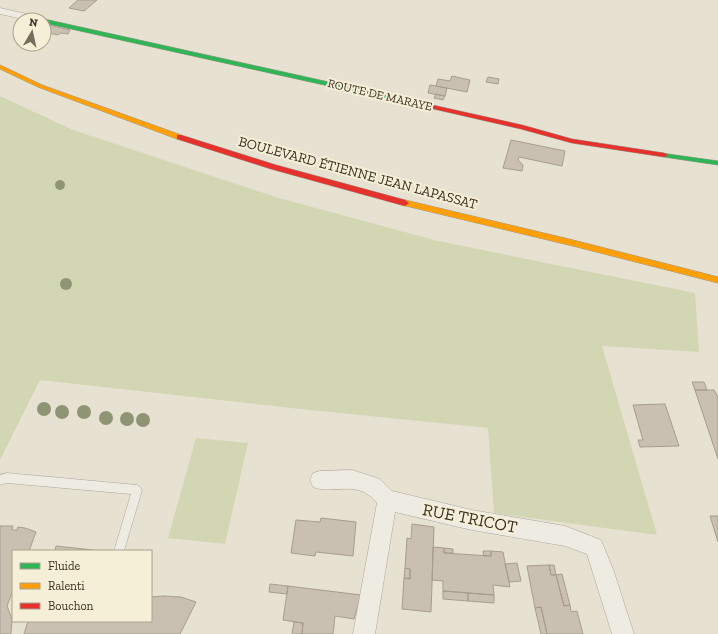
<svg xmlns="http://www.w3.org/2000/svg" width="718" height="634" viewBox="0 0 718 634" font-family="'Zilla Slab',serif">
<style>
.green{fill:#d3d6b3}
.building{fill:#cac0b1;stroke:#a69d8f}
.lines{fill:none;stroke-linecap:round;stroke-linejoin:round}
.lane-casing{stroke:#aba699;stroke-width:1}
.street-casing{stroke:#aba699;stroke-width:1}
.fast-casing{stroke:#9b9588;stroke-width:1}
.slow-casing{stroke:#9b9588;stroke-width:1}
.jam-casing{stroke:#9b9588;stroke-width:1}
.lane{fill:#eeebe2;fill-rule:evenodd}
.street{fill:#eeebe2;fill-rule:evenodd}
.fast{fill:#30b455;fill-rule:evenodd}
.slow{fill:#ff9f0a;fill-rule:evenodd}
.jam{fill:#e5322d;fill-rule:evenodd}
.tree{fill:#8f9574}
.labels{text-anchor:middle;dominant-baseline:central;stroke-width:4;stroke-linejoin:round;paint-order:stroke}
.far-street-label{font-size:12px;fill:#3b2f21;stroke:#f6efd8}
.street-label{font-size:14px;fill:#3b2f21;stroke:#f6efd8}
.near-street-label{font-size:17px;fill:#3b2f21;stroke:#f6efd8}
</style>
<rect width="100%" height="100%" fill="#e6e1d0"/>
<!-- green -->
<path class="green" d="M0 96 73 130 279 198 438 241 695 293 699 352 602 346 657 535 494 513 488 428 291 408 40 380 0 460Z
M196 438 248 443 225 544 168 538Z"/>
<!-- building -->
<path class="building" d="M78 0H97L84 11 69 8Z
M44 24 70 30 68 34 60 33 58 35 44 32Z
M452 76 470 80 467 92 436 86 438 79 450 81Z
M488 77 499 79 498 84 486 82Z
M430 85 447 88 445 96 428 93Z
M436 94 445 96 443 100 434 98Z
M511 140 565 151 562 166 519 157 518 160 523 165 522 171 503 168Z
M692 382H704L707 390H695Z
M695 390H714L718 397V459Z
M665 404 679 446 640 447 638 440H643L633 405Z
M710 516H718V542Z
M321 518 356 522 353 556 316 552 315 556 291 553 296 520 320 522Z
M412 524 434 527 431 612 402 609 404 578 410 579V569L405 568 407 538 411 539Z
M0 526H13L12 530H17L18 527 25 528 36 532 29 551H13V590L7 606 12 619 11 634H0Z
M56 546 102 551H55Z
M433 547 444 548V553L491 556V551L503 552 510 587 493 585 494 595 443 591V581L432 580Z
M444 548 453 549V553H444Z
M483 551H491V556H484Z
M517 563 521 581 509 582 505 564Z
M549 565 551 575H556L564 606 570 605 571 612 577 611 583 634H547L541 607 535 608 527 566Z
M549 565H554L556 575H551Z
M405 568 410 569V579L404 578Z
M562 574 570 605 564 606 556 575Z
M270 584 288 586 287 594 269 592Z
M288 586 361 595 354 619 335 616 333 634H302L303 623 283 620Z
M443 591 468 593V601L443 599Z
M468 593 494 595V603L468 601Z
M164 596 181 597 196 602 180 634H24L28 621H151V597Z
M541 607 547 634H541L535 608Z
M294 622 303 623 302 634H292Z"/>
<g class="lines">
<defs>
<path id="lane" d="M7 473 137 485 140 487 142 490 124 551H114L131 494 7 483 0 485V475Z"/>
<path id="street" d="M0 8 45 18 46 20 44 22V20H27L0 14Z
M352 470 380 479 392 491 472 510 565 526 601 540 613 569 634 634H612L587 554 565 546 472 530 395 512 375 634H353L377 503C374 500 371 496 367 494 351 483 330 494 313 487L310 480 313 473 320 471Z"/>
<path id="fast" d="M44 19 401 98 404 100 401 102 44 23V20H42Z
M661 153 718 161V165L664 157 660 155Z"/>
<path id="slow" d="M0 65 42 85 181 135 183 137 181 139H177L38 87 0 69Z
M405 200 573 240 718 277V283L573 246 402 205 401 203Z"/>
<path id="jam" d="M401 98 522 125 572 139 664 153 668 155 664 157 572 143 521 129 399 101V99Z
M177 135H181L276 165 405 200 409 203 405 206 271 169 177 139Z"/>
</defs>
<!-- lane casing -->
<use href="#lane" class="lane-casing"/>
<!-- street casing -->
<use href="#street" class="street-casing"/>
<!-- fast casing -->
<use href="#fast" class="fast-casing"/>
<!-- slow casing -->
<use href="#slow" class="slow-casing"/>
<!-- jam casing -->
<use href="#jam" class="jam-casing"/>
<!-- lane -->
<use href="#lane" class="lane"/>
<!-- street -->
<use href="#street" class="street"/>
<!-- fast -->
<use href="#fast" class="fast"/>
<!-- slow -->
<use href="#slow" class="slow"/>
<!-- jam -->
<use href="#jam" class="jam"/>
</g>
<!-- trees -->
<g class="tree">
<circle cx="60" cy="185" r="5"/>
<circle cx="66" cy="284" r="6"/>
<circle cx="44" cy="409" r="7"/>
<circle cx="62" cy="412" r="7"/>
<circle cx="84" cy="412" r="7"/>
<circle cx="106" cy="418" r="7"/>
<circle cx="127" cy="419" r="7"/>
<circle cx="143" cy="420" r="7"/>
</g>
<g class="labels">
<!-- far-street labels -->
<g class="far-street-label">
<text transform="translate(380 95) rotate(13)">ROUTE DE MARAYE</text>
</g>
<!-- street labels -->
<g class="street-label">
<text transform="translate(358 173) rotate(15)">BOULEVARD ÉTIENNE JEAN LAPASSAT</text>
</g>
<!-- near-street labels -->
<g class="near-street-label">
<text transform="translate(470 518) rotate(11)">RUE TRICOT</text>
</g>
</g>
<!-- legend -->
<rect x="12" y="550" width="140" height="72" fill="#f6efd8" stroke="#aba28f"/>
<rect x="20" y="563" width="20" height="6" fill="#30b455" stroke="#aba28f"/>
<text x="48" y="570" font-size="12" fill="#3b2f21">Fluide</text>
<rect x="20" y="583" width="20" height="6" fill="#ff9f0a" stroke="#aba28f"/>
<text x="48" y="590" font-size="12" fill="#3b2f21">Ralenti</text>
<rect x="20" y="603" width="20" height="6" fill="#e5322d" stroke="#aba28f"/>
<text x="48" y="610" font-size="12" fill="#3b2f21">Bouchon</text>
<!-- north arrow -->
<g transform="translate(32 32) rotate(9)"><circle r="19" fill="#f6efd8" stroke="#aba28f"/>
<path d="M0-3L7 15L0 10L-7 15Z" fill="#776d5e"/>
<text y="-6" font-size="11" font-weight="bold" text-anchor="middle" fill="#3b2f21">N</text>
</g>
</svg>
